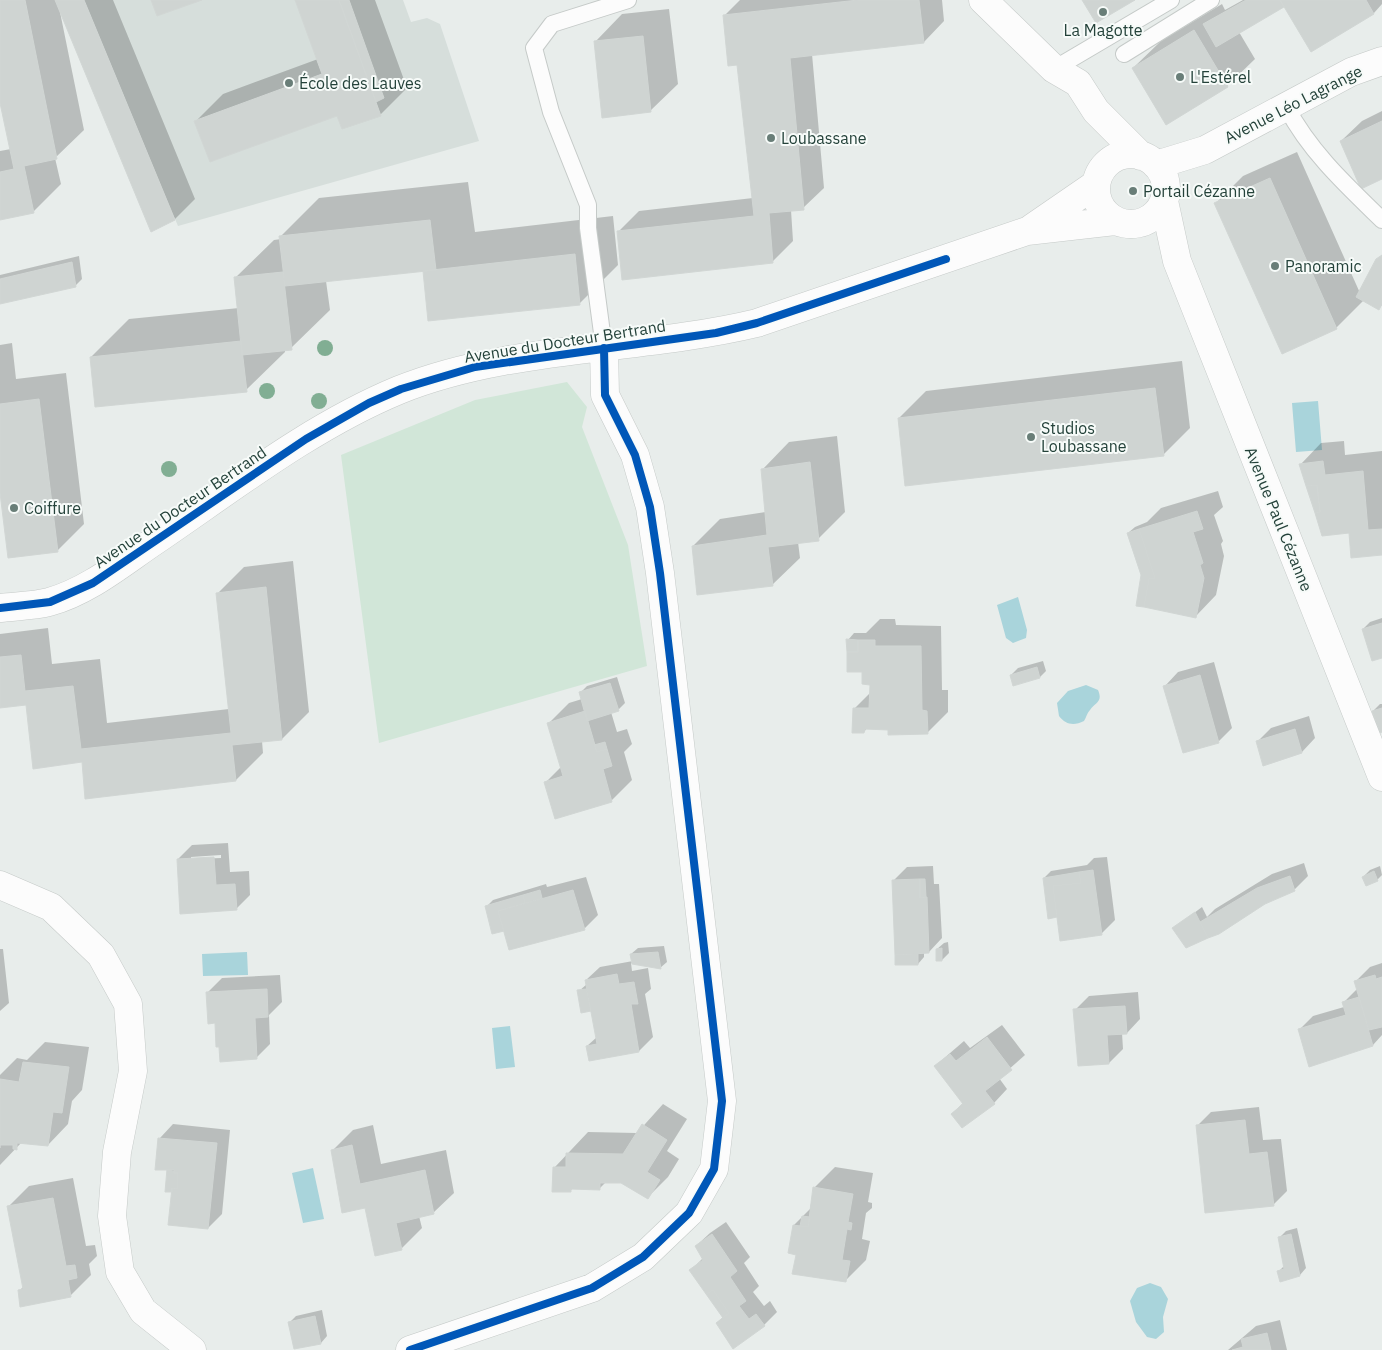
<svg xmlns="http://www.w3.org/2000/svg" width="1382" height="1350" viewBox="0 0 1382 1350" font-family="'IBM Plex Sans',sans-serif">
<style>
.built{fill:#d6dedb}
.green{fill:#d1e6d8}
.water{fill:#a9d4db}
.shadow{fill:#0003;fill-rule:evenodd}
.building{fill:#cfd4d2;stroke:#d1d6d4}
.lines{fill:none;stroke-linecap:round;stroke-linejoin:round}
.lane-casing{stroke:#c5cac8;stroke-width:18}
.street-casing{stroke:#c5cac8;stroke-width:29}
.lane{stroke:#fcfcfc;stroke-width:16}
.street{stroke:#fcfcfc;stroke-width:28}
.cycleway-casing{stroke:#f7fbf9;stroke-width:11}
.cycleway{stroke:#0057b8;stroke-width:8}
.tree{fill:#81ae93}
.poi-dot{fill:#697e78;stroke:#f7fbf9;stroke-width:2}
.labels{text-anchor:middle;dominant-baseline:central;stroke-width:4;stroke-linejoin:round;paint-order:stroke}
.poi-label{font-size:16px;fill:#24423a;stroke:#f7fbf9;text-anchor:start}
.street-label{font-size:16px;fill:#24423a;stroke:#f7fbf9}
</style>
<rect width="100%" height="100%" fill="#e8edeb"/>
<!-- built -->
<path class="built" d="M84 0H403L411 22 427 18 440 24 479 141 178 226Z"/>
<!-- green -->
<path class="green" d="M567 382 587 407 582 427 628 545 647 666 379 743 341 455 475 400Z"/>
<!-- water -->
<path class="water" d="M1318 401 1322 450 1296 452 1292 403Z
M1018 597 1027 630 1026 638 1013 643 1006 638 997 605Z
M1086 685 1098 690C1103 702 1096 702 1090 710 1087 713 1086 718 1084 721 1074 726 1066 725 1059 716L1057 703 1068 691Z
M247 952 248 975 203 976 202 954Z
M510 1026 515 1067 496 1069 492 1028Z
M313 1168 324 1219 303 1223 292 1173Z
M1150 1283 1161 1287 1168 1299 1163 1317 1164 1332 1156 1339 1147 1337 1136 1322 1130 1301 1137 1288Z"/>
<!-- shadow -->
<path class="shadow" d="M0 0H113L195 199 175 219 60 12 84 130 55 158 61 184 33 212 0 219V151L11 149 0 97Z
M297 0H375L407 88 380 115 338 114 196 121 223 94 318 59Z
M740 0H942L944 21 924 42 812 54 824 188 803 208 791 210 793 241 773 261 618 232 639 211 753 198 738 63 724 16Z
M1243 0H1382V4L1374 13 1311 50 1285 6 1239 32 1255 59 1227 86 1133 68 1161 41 1222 4 1225 10Z
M669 9 678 84 650 111 595 42 622 14Z
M1382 111V178L1341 141 1362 121Z
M1297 152 1360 293 1382 257V305L1379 308 1364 300 1336 328 1215 204 1243 176Z
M468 182 475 232 613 216 618 265 580 303 424 270 326 281 330 310 291 348 285 349V352L246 390 91 357 129 319 239 308 235 278 274 240 281 239V236L319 198Z
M79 256 82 279 75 286 0 303V275Z
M12 343 16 379 66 373 84 524 57 551 0 483V345Z
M1182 361 1190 428 1163 455 899 418 926 391Z
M837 436 845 512 818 539 798 542 800 558 772 585 693 546 720 519 766 512 762 470 789 442Z
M1344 441 1345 455 1382 451V554L1350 532 1301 464 1321 443Z
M1218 491 1223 507 1214 515 1223 541 1221 544 1224 556 1216 595 1196 616 1142 575 1128 533 1135 527 1147 522 1161 508Z
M293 561 309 712 282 739 262 741 263 753 236 780 83 761 27 704 0 707V634L48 628 52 664 100 659 107 723 229 709 217 594 244 567Z
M1382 618V656L1363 629 1370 622Z
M880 619H895L896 625 941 626 942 690H948V712L927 733 889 728H867L864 732 854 709 871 692V684L848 640 854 633H866Z
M1043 661 1046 671 1040 677 1011 675 1018 668Z
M1214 662 1232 728 1218 742 1165 686 1178 672Z
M617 677 625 703 618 710 611 712 617 732 627 729 632 744 624 752 632 780 611 801 545 783 561 767 548 724 569 703 582 699 580 693 587 686Z
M1380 704H1382V731L1373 711Z
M1309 716 1315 738 1302 752 1264 764 1257 742 1271 728Z
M228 843 230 872 249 871 250 895 236 909 178 859 192 845ZM221 855V858L191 859V857Z
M1107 857 1115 920 1101 934 1058 916 1044 878 1051 871 1087 865 1094 858Z
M1304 863 1308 876 1294 890 1264 903 1218 933 1174 928 1202 907 1207 917 1215 909 1272 874Z
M933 866 934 884H939L942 938 929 952H924V957L918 964 896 955 898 954 893 881 907 867Z
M1380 866 1382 875 1377 880 1363 877 1370 870Z
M586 877 598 915 584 929H504L486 907 493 900 546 884 547 887Z
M948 942 949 953 942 960 937 949 944 943Z
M664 946 667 962 660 968 631 963 632 971 648 968 651 989 645 994 653 1037 639 1051 587 1046 597 1037 592 1009 579 991 587 984 586 980 600 967 633 961 631 954 638 948Z
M0 949H3L9 1003 0 1011Z
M1382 963V1035L1373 1045 1310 1065 1299 1030 1313 1016 1344 1007 1343 1003 1357 989 1356 981 1370 967Z
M280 975 282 1002 269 1015 270 1044 256 1058 216 1022 208 992 222 978Z
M1138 992 1140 1019 1127 1033H1122L1123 1049 1109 1063 1079 1065 1075 1010 1089 996Z
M1002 1025 1025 1055 999 1078 1007 1089 994 1103 952 1114 963 1103 935 1066 964 1041 970 1048Z
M45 1042 89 1047 82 1090 72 1101 68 1124 48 1145 22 1142 0 1165V1075L17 1058 27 1060Z
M663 1104 687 1119 667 1151 679 1159 668 1177 647 1198 621 1182 607 1181 599 1189 573 1188 570 1191 555 1167 588 1132 637 1133Z
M1259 1107 1263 1140 1281 1139 1287 1191 1273 1205 1197 1126 1211 1112Z
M173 1124 230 1130 222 1214 208 1228 173 1191 160 1138Z
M373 1125 381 1164 446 1150 454 1193 433 1213 419 1216 422 1228 401 1249 366 1207 332 1151 353 1130Z
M835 1167 873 1173 868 1202 872 1203V1208L866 1213 862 1239 870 1241 866 1260 845 1281 797 1254 794 1225 810 1209 814 1188Z
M73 1178 86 1246 95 1245 97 1256 89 1264 91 1275 71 1295 19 1291 24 1286 8 1207 29 1186Z
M726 1222 750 1257 744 1263 759 1286 753 1292 764 1306 770 1301 777 1312 764 1325 717 1323 723 1317 691 1270 703 1258 696 1246 710 1233Z
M1297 1228 1306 1268 1300 1275 1279 1271 1285 1265 1279 1238 1286 1231Z
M322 1310 327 1336 321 1343 290 1322 296 1316Z
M1280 1320 1287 1350H1228L1256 1326Z"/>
<!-- building -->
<path class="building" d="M0 0H25L57 159 24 166 34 213 0 220V172L14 169 0 103Z
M55 0H84L175 220 151 232Z
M151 0H202L157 16Z
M295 0H339L381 116 342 129 337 116 210 162 194 121 322 74Z
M339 0H349L384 98 376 102Z
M858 0H919L924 43 790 58 804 210 769 213 773 263 622 280 617 231 754 216 737 65 728 66 723 15Z
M1082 0H1135L1096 23Z
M1246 0H1280L1284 7 1216 47 1203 24Z
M1280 0H1366L1374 14 1311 52Z
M1194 30 1228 87 1166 125 1132 68Z
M643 36 651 112 602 118 594 41Z
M1382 121V179L1361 189 1340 141Z
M1270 178 1337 329 1282 354 1214 203Z
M430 220 436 270 285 286 279 236Z
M575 254 580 305 428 321 423 271Z
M1382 255V304L1379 310 1356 297 1376 259Z
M72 262 76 287 0 304V279Z
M283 272 292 350 242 355 234 277Z
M241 341 247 392 95 407 90 357Z
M1155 388 1164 456 905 486 898 418Z
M39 399 58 552 8 558 0 493V404Z
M1323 461 1325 475 1363 471 1368 530 1382 529V555L1351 558 1349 533 1322 536 1315 513 1320 512 1317 485 1306 486 1299 464Z
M810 462 819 541 768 547 773 586 697 595 692 546 767 535 761 469Z
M1317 485 1320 512 1315 513 1306 486Z
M1197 511 1203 529 1193 532 1203 563 1200 565 1204 578 1196 618 1144 607 1149 579 1155 578 1139 529Z
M1139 529 1155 578 1149 579 1144 607 1136 606 1141 575 1127 533Z
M266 587 282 740 232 745 236 781 85 799 82 762 33 769 26 705 0 708V657L21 655 25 691 73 686 81 749 231 733 216 593Z
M1382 623V658L1372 661 1362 629Z
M846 639 858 640V652H847Z
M858 640H875V646H921L922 710 927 711 928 734 888 735V730L865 729 864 733H852L853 708H869L870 685 862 684V672H847V652H858Z
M1037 667 1040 678 1013 686 1010 675Z
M1200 675 1219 743 1183 753 1163 686Z
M610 683 619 711 587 721 579 692Z
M1382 708V732L1380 733 1372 711Z
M585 711 597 752 607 749 612 766 603 769 612 802 555 819 544 782 563 776 547 723Z
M1295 729 1302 753 1263 766 1256 741Z
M605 742 607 749 597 752 594 745Z
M214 857 216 885 235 884 237 910 180 914 177 859Z
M1093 870 1102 935 1060 941 1053 886 1081 883 1079 872Z
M1374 871 1378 881 1366 886 1362 877Z
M1079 872 1081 883 1053 886 1057 917 1048 919 1043 878Z
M1290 876 1295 891 1265 904 1219 934 1208 938 1200 922 1257 888Z
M920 879V898L927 897 929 953 895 955 892 880Z
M920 879H925L926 897 920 898Z
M540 890 542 898 525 903 523 895Z
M573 890 585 930 509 950 498 911Z
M523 895 525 903 498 911 504 931 492 934 485 906Z
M1195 912 1208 938 1186 948 1172 928Z
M942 948V961H936V949Z
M658 952 661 969 632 964 630 954Z
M918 954V965H895V955Z
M617 974 619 984 634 982 638 1004H631L639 1052 589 1061 586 1046 597 1044 585 980Z
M1375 975 1376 979 1382 977V1027L1369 1030 1354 981Z
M267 989 268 1017 255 1018 257 1059 220 1062 219 1047H216L215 1023 208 1024 206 992Z
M586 989 591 1011 581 1013 577 990Z
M1359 997 1373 1046 1309 1067 1298 1029 1346 1015 1342 1002Z
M1125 1006 1127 1034 1107 1035 1109 1064 1078 1066 1073 1009Z
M987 1037 1012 1070 985 1091 995 1104 962 1128 951 1114 963 1104 934 1066 950 1054 956 1061Z
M23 1062 69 1067 62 1113 53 1112 48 1146 17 1143V1150L13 1149V1145H0V1148V1079L19 1082Z
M1245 1120 1249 1154 1267 1152 1274 1206 1205 1213 1196 1125Z
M642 1124 667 1140 647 1172 660 1180 648 1199 621 1183H600V1190L571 1189V1192H552L553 1167H566V1153L623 1154Z
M158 1138 217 1143 208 1229 168 1225 172 1188 177 1189 178 1173H174V1170H155Z
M352 1145 360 1184 425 1170 434 1214 396 1223 402 1250 375 1256 365 1208 342 1213 331 1150Z
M167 1169 178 1173 177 1189 172 1188V1192H165Z
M813 1187 853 1194 848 1222 852 1223 851 1230 847 1229 842 1260 850 1261 846 1282 792 1274 796 1255 788 1253 793 1225 808 1227Z
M53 1198 66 1266 75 1265 77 1278 68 1280 71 1297 20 1307 18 1290 23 1289 7 1206Z
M802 1216 810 1217 808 1227 800 1226Z
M712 1234 737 1271 730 1277 746 1301 739 1306 749 1319 756 1314 765 1326 733 1349 716 1323 729 1313 713 1290 706 1294 689 1270 703 1260 695 1246Z
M1291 1234 1300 1276 1280 1282 1277 1271 1284 1269 1278 1237Z
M713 1290 729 1313 723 1318 706 1294Z
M315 1316 321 1344 294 1349 288 1322Z
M1267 1333 1271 1350H1232L1243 1347 1241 1339Z"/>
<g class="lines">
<defs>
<path id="lane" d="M1124 54 1211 0
M1054 69 1171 0
M1287 108C1310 152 1347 186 1382 220
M604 348 588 228V205L551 112 534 48 552 24 628 0"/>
<path id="street" d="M983 0 1054 69 1078 83 1096 111 1141 156
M1096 189a35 35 0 1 1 70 0a35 35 0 1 1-70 0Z
M1156 165 1205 150 1351 72 1382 61
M1164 201 1177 261 1382 777
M1032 228 1096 184
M0 608C16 606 34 606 49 602 89 591 123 562 156 540 234 487 312 426 399 390 511 345 640 351 757 323L1027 231 1115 221
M0 885 51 907 101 955 128 1004 133 1071 117 1152 112 1216 120 1272 143 1311 192 1350
M410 1350 592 1288 643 1257 689 1213 714 1169 722 1101 660 573 650 507 635 455 605 395 604 348"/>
</defs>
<!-- lane casing -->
<use href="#lane" class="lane-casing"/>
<!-- street casing -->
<use href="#street" class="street-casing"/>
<!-- lane -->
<use href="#lane" class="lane"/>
<!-- street -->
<use href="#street" class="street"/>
<defs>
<path id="cycleway" d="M0 608 50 602 93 583 306 439 369 403 401 389 475 367 716 333 757 323 946 259
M410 1350 592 1288 643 1257 689 1213 714 1169 722 1101 660 573 650 507 635 455 605 395 604 348"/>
</defs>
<!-- cycleway casing -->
<use href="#cycleway" class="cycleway-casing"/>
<!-- cycleway -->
<use href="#cycleway" class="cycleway"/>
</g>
<!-- trees -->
<g class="tree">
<circle cx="325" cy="348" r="8"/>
<circle cx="267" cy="391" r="8"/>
<circle cx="319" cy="401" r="8"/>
<circle cx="169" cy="469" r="8"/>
</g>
<!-- markers -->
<g class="poi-dot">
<circle cx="1103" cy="12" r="5"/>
<circle cx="1180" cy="77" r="5"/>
<circle cx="289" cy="83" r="5"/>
<circle cx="771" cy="138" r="5"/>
<circle cx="1133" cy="191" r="5"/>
<circle cx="1275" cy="266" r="5"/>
<circle cx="1031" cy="437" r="5"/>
<circle cx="14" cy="508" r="5"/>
</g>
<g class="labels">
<!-- poi labels -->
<g class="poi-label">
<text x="1103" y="30" text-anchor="middle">La Magotte</text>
<text x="1190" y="77">L'Estérel</text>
<text x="299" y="83">École des Lauves</text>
<text x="781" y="138">Loubassane</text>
<text x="1143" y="191">Portail Cézanne</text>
<text x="1285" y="266">Panoramic</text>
<text x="1041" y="428">Studios<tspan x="1041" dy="18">Loubassane</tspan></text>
<text x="24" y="508">Coiffure</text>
</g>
<!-- street labels -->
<g class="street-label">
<text transform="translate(1293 104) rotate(-27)">Avenue Léo Lagrange</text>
<text transform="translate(565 341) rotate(-9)">Avenue du Docteur Bertrand</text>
<text transform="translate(180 507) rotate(-34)">Avenue du Docteur Bertrand</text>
<text transform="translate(1279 519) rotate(68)">Avenue Paul Cézanne</text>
</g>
</g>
</svg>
